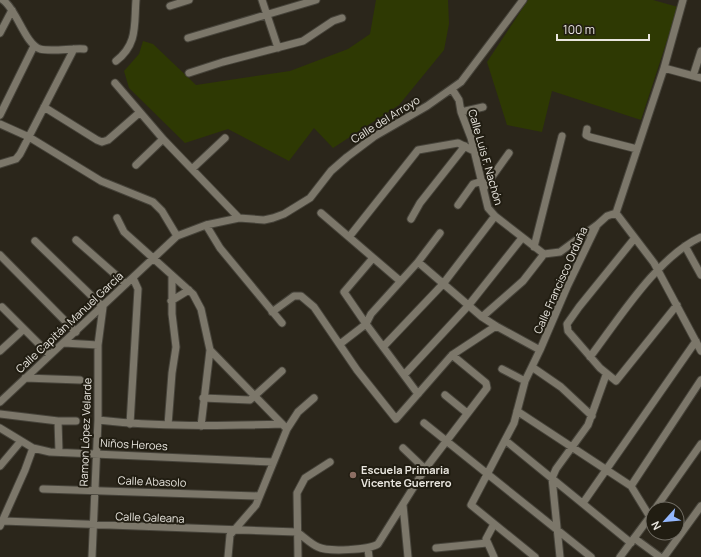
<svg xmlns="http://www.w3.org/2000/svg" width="701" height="557" viewBox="0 0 701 557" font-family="Manrope,sans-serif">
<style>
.green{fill:#2e3903}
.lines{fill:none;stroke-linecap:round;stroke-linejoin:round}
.minor-casing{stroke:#46433a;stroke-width:9}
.minor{stroke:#7c776a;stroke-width:7}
.education-dot{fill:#8d6e63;stroke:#211d12;stroke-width:1.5}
.labels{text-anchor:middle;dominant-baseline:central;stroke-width:4;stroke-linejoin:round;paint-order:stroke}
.street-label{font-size:11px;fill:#e9e6df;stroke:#211d12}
.poi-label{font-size:11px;font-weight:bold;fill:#e9e6df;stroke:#211d12;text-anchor:start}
</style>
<rect width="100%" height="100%" fill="#2b261b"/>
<!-- green -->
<path class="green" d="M376 0H448L449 24 444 50 399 105 333 148 314 128 289 161 228 129 185 143 129 88 124 71 139 54 143 41 153 44 196 85 290 71 348 49 370 34Z
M528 0H653L678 7 641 120 552 91 542 132 507 125 487 62Z"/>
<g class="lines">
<defs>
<path id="minor" d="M3 0C17 10 25 44 40 49 51 52 72 48 84 49
M262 0 278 48
M170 6 189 0
M0 33 12 10
M188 38 316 0
M116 61C138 44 134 25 136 0
M664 68 701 78
M189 73 223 62 303 41 333 21 342 18
M693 76 701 51
M115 83 163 139 239 218
M452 89 459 100 461 112 471 138 488 208 495 216 544 254 560 252 597 225
M44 107 97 140 102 142 108 140 139 113
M461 112 483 107
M0 115 34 46
M0 124 29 137 101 181 153 202 162 211 177 236
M587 129 586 135 590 137 637 149
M0 164 16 159 20 154 74 49
M136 165 163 139
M192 169 225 138
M484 188 509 153
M458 205 473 184 482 181
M321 213 399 280
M616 213 664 68 683 0
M616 213 654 263 701 351
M117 218 124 232 193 294 201 309 210 350 287 429
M411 219 420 203 465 146
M206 225 220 248 282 323
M349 237 418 150 458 143 474 151
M634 239 579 307 567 324 568 331 600 368 616 381 677 305
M76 240 126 284
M35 241 103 307 98 345V420L92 557
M685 246 701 275
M534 247 562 136
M0 255 76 332
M373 258 344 292 366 324 418 394
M418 262 482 317 496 326 540 350
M171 301 189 290
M2 307 50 355
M272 312 294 296H301L314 307 357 370 396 419 452 355 496 326
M482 317 523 281 544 254
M64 343 98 345
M340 344 366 324 371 314 418 262 440 233
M383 347 443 284 495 216
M0 351 24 329
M590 357C619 319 657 257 701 237
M532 367 561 387 592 416
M502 369 525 381
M404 375 468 306 522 238
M25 378 80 380
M445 395 467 413
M203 398 250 400 282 371
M0 402 177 236 206 225 239 218 264 220 273 218 284 214 310 198 331 171 347 157 375 136 427 106 461 82 523 0
M517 411 631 486 650 517
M0 414 58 421H76
M98 420C159 427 220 426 282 424
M58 421 59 452
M424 423 591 557
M130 424 138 289 133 278
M168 425 172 373 176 347 172 314V276
M201 426 210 350
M0 428 33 448 50 452 273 462
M505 440 631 543
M403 448 425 469
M0 466 21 441
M631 486 701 380
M43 489 259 496
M583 503 696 341
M403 505 408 557
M655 509 701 444
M3 521 297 532
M0 526 25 470 33 448
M297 532C304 537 311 544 318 547 328 552 369 550 378 544L425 469 487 388 486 383 452 355
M634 538 660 557
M436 548 487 543
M368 549 369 557
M228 557 230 535 256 505 287 429 298 412 314 398
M298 557 297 493 305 478 330 462
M494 557 486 539 494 524
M535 557 471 505 514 423 525 381 540 350 567 287 597 225 607 216 616 213
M560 557 552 478 556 469 588 425 606 375
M620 557 652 514
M664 557 701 506"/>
</defs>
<!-- minor casing -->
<use href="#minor" class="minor-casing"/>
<!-- minor -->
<use href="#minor" class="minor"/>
</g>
<!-- markers -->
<circle class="education-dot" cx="353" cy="475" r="4"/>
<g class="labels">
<!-- street labels -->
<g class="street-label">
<text transform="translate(385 119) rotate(-32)">Calle del Arroyo</text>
<text transform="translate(486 157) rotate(74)">Calle Luis F. Nachón</text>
<text transform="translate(560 280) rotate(-66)">Calle Francisco Orduña</text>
<text transform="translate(69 322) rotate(-43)">Calle Capitán Manuel García</text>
<text transform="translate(85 432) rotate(-88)">Ramon López Velarde</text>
<text transform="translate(134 444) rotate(3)">Niños Heroes</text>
<text transform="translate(152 481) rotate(2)">Calle Abasolo</text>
<text transform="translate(150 517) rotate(2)">Calle Galeana</text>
</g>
<!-- poi labels -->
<g class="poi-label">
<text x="361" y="469">Escuela Primaria<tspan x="361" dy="13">Vicente Guerrero</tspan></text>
</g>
</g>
<!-- north arrow -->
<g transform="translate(665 521) rotate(243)"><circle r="19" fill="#211d12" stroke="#716d64"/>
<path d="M0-3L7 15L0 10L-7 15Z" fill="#93b7fd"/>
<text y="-6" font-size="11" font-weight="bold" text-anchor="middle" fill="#e9e6df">N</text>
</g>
<!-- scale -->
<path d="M557 34v6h92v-6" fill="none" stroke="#e9e6df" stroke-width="2"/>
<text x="563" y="34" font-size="12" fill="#e9e6df" stroke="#211d12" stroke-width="3" paint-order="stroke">100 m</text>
</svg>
